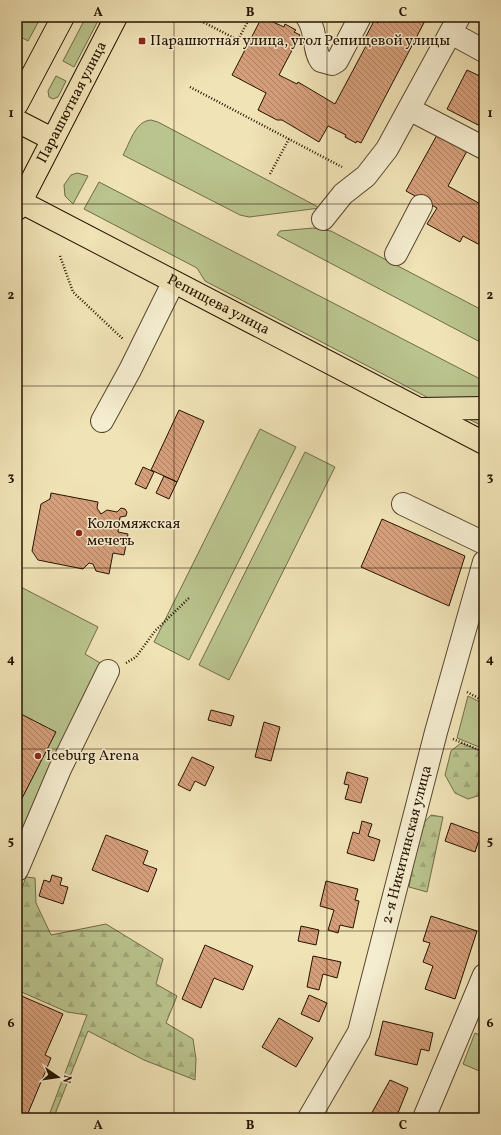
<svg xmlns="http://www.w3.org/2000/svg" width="501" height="1135" viewBox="0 0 501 1135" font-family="Vollkorn,serif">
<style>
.green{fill:#bac48e;stroke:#706c47}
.forest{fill:url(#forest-firs);stroke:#706c47}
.building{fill:url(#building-back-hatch);stroke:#261300}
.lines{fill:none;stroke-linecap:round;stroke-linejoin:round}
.minor-casing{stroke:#58472e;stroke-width:24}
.major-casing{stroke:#261300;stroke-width:24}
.path{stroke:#261300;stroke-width:2.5;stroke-dasharray:1 2;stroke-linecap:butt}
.minor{stroke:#f5edd0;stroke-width:22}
.major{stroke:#f0e3b6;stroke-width:22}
.grid{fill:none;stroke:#261300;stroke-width:1;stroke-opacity:0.55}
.poi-dot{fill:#8f2418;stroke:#f5edd0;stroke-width:1.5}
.labels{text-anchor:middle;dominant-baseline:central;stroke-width:3;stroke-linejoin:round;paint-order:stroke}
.poi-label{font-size:15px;fill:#261300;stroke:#f5edd0;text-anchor:start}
.street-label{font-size:15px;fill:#261300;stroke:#f5edd0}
.neatline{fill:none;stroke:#261300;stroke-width:1.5}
.grid-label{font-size:13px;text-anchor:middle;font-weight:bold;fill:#261300}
</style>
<defs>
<pattern id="forest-firs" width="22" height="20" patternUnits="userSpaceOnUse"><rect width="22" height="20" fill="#bac48e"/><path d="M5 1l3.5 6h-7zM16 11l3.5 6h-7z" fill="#a0a879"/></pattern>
<pattern id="building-back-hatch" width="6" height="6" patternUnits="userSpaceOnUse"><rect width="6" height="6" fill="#d59f7b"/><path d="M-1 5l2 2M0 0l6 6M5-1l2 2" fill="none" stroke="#ad8062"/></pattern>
</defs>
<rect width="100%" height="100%" fill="#f0e3b6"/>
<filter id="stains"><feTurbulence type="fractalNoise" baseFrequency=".005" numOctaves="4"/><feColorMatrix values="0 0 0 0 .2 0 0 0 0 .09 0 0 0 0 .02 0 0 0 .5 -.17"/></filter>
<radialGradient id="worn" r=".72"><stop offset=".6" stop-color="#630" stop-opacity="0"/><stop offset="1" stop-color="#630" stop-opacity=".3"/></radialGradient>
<!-- green -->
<path class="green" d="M17 17H41L28 41 17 35Z
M86 17H100L74 67 63 61Z
M56 76 66 81 58 97 53 99 49 97 48 91Z
M151 120 158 122 320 208 249 217 240 215 123 155C130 143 135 121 151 120Z
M77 173 88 176 73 204 65 196 64 185 71 175Z
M99 182 484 381V427L205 281 197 268 84 209Z
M313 228 331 231 484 311V344L277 235 280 231Z
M260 429 296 447 189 660 154 642Z
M305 452 335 467 229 680 199 665Z
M17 585 98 627 85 654 102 664 17 848Z
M468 696 484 704V749L457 738Z
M475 1033 484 1037V1073L463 1064Z"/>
<!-- forest -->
<path class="forest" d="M461 743 484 752V794L468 799 455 793 445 775 451 751Z
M431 815 443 817 427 892 409 887 420 827Z
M26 877 35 878 36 903 51 935 106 924 163 959 156 984 177 996 166 1023 193 1039 196 1059 195 1080 144 1060 88 1031 55 1114 58 1118H48L87 1015 67 1012 17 990V902Z"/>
<!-- building -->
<path class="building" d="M262 17 284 27 285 24 296 30 294 32 300 35 279 75 297 84 298 82 335 104 367 44 363 42 374 21 378 23 381 17H427L361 143 357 141 356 143 345 137 346 135 328 126 319 142 282 120H277L258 110 266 93 232 75Z
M467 70 484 78V128L447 109Z
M437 135 467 151 448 186 484 206V237L480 245 463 236 460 242 427 224 437 208 406 191Z
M179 410 204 421 177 482 151 470Z
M143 467 154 472 146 489 135 484Z
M164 476 177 482 169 499 156 493Z
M51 493 98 502 97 508 101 514 107 510 117 512 121 508 125 509 127 512 126 516 120 517 118 532 128 534 124 555 113 553 109 574 96 571 93 564 89 563 83 569 38 560 32 551 41 504 50 499Z
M382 519 465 556 449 606 361 567Z
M211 710 234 716 231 726 208 720Z
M17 712 56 732 17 808Z
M264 722 280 727 271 761 255 757Z
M192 757 214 767 205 786 195 781 190 791 178 785Z
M347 772 368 778 361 803 345 799 349 785 344 784Z
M362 821 372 824 368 836 380 840 374 861 347 853 353 832 359 834Z
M451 823 481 834 475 852 445 841Z
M106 835 148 851 143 864 157 869 148 892 92 870Z
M52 875 62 878 60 885 68 887 63 904 39 896 44 880 50 882Z
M326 881 358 889 355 900 359 901 353 928 340 925 338 933 328 930 334 910 320 906Z
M431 916 477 931 455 999 425 989 433 966 423 962 430 943 423 941Z
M301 926 319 930 316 945 298 941Z
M205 945 253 966 243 990 214 978 201 1008 182 999Z
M313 956 341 962 337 978 323 974 319 990 307 987Z
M17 994 63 1014 45 1055 51 1058 26 1118H17V1051L20 1045 17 1044Z
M309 995 327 1003 319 1022 301 1014Z
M279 1018 313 1038 296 1067 262 1047Z
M383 1021 433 1033 429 1051 421 1049 417 1065 375 1055Z
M390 1080 408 1088 396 1118H369Z"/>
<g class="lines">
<defs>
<g id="minor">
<path d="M307 17C318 33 312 48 321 61L332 64 337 61 360 17"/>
<path d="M451 33 484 51"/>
<path d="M409 109 484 148"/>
<path d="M323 219 343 194 366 176 387 149 459 17"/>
<path d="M396 254 421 206"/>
<path d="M102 421 130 370 173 283"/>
<path d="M403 504 484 543"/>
<path d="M17 870 60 769 108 671"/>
<path id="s1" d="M309 1118 359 1032 436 732 484 562"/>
<path d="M424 1118 484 975"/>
</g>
<g id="major">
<path d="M17 104 63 17"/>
<path d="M17 121 52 139"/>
<path id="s2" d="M17 200 484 443"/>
<path id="s3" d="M17 209 116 17"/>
<path d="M421 409 484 408"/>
</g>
</defs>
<!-- minor casing -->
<use href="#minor" class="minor-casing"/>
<!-- major casing -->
<use href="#major" class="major-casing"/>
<!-- path -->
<path class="path" d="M201 21 238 40 250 17
M190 87 342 167
M270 174 289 139
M60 256 73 292 123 339
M126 663 136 657 155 631 189 598
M467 692 484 701
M453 739 484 752"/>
<!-- minor -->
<use href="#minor" class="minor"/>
<!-- major -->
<use href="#major" class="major"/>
</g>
<!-- grid -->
<path class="grid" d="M174 17V1118M327 17V1118M17 204H484M17 386H484M17 568H484M17 749H484M17 931H484"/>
<!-- markers -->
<g class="poi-dot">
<rect x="138" y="37" width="8" height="8" rx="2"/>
<circle cx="79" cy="533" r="4"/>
<circle cx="38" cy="756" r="4"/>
</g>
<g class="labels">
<!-- poi labels -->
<g class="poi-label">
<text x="150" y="41">Парашютная улица, угол Репищевой улицы</text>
<text x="87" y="524">Коломяжская<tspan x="87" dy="17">мечеть</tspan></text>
<text x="46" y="756">Iceburg Arena</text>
</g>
<!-- street labels -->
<g class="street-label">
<text stroke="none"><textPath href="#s3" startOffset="120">Парашютная улица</textPath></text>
<text stroke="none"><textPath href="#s2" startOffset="227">Репищева улица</textPath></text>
<text stroke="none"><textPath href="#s1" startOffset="293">2-я Никитинская улица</textPath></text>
</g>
</g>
<!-- margin -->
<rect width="501" height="1135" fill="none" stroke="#f0e3b6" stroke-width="44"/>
<!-- north arrow -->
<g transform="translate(58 1077) rotate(103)" stroke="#f5edd0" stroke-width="3" paint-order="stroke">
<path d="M0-3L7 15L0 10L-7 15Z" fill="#261300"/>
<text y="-6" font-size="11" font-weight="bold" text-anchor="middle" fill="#261300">N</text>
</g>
<rect x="22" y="22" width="457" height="1091" class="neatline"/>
<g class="grid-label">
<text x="98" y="16">A</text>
<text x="250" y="16">B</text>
<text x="403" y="16">C</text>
<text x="11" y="117">1</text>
<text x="490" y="117">1</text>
<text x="11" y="299">2</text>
<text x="490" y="299">2</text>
<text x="11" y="481">3</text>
<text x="490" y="481">3</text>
<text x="11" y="663">4</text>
<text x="490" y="663">4</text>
<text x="11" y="845">5</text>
<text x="490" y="845">5</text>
<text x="11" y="1027">6</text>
<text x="490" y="1027">6</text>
<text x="98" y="1129">A</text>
<text x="250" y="1129">B</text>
<text x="403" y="1129">C</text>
</g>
<rect width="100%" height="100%" filter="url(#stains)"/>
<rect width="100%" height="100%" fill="url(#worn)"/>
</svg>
